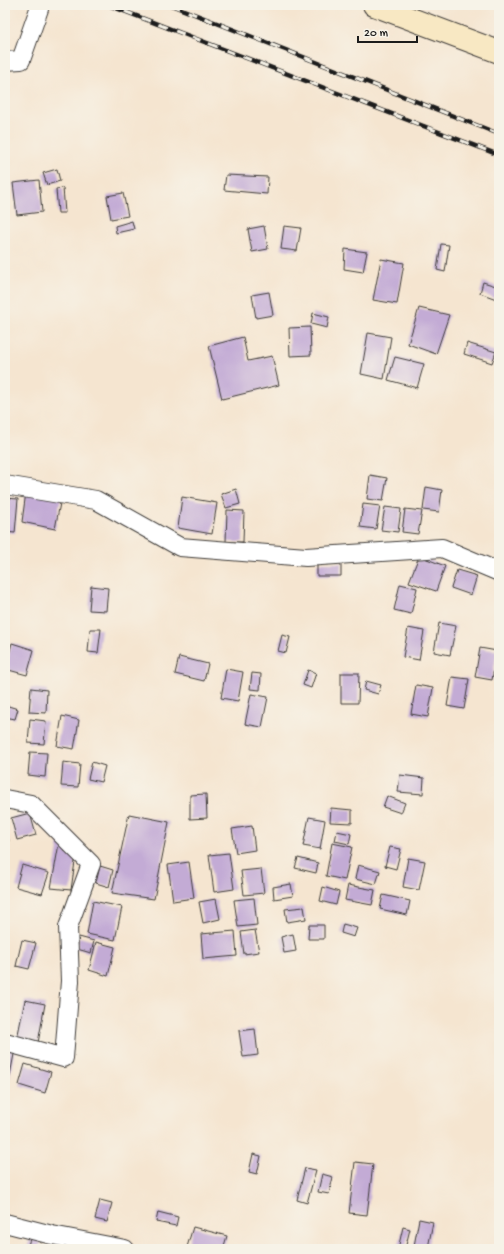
<svg xmlns="http://www.w3.org/2000/svg" width="504" height="1254" viewBox="0 0 504 1254" font-family="'Gochi Hand',sans-serif">
<style>
.building{fill:#c3abd5}
.lines{fill:none;stroke-linecap:round;stroke-linejoin:round}
.street-casing{stroke:#3d3a37;stroke-width:20}
.secondary-casing{stroke:#3d3a37;stroke-width:24}
.street{stroke:#fff;stroke-width:18}
.secondary{stroke:#f8e8c3;stroke-width:22}
.rail-casing{stroke:#1c1c1c;stroke-width:4.5}
.rail{stroke:#f7f3e8;stroke-width:3;stroke-dasharray:9;stroke-linecap:butt}
</style>
<rect width="100%" height="100%" fill="#f7f3e8"/>
<filter id="ink" filterUnits="userSpaceOnUse"><feTurbulence type="fractalNoise" baseFrequency=".025" numOctaves="2"/><feDisplacementMap in="SourceGraphic" scale="8" xChannelSelector="R" yChannelSelector="G"/><feConvolveMatrix kernelMatrix="1 2 1 2 8 2 1 2 1" color-interpolation-filters="sRGB"/></filter>
<filter id="wash" filterUnits="userSpaceOnUse"><feTurbulence type="fractalNoise" baseFrequency=".012" numOctaves="4" result="noise"/><feDisplacementMap in="SourceGraphic" scale="16" xChannelSelector="R" yChannelSelector="G"/><feGaussianBlur stdDeviation="0.9" result="paint"/><feColorMatrix in="noise" values="0 0 0 0 0 0 0 0 0 0 0 0 0 0 0 0 0 1.4 0 .05"/><feComposite in="paint" operator="in"/></filter>
<g filter="url(#wash)">
<rect width="100%" height="100%" fill="#f5e5d0"/>
<g id="blocks">
<!-- building -->
<path class="building" d="M57 169 60 181 47 185 43 173Z
M226 175 268 177 267 194 224 190Z
M39 180 42 212 17 215 13 183Z
M63 188 65 213H58L56 189Z
M123 193 128 216 111 219 107 196Z
M132 221 134 229 116 233 115 226Z
M264 226 268 249 252 252 248 229Z
M284 226 301 228 297 251 281 249Z
M441 244 449 245 445 272 437 270Z
M345 249 367 252 363 272 344 269Z
M381 259 404 263 397 304 373 300Z
M483 282 499 287V300L480 293Z
M269 292 273 315 256 318 252 295Z
M419 308 449 315 436 354 408 344Z
M313 313 329 317 327 328 311 324Z
M310 327 311 355 290 356 289 328Z
M368 333 391 337 384 379 361 374Z
M243 337 248 361 272 356 279 385 222 399 209 346Z
M467 343 496 352 492 363 464 354Z
M395 357 424 364 417 388 388 380Z
M370 475 387 478 383 501 367 499Z
M426 487 442 490 439 512 423 510Z
M236 489 240 504 226 508 221 494Z
M26 492 61 498 55 529 22 522Z
M182 497 217 503 212 534 178 528Z
M5 498 18 499 15 533 5 532Z
M363 504 380 506 376 529 360 527Z
M385 507 401 509 398 532 381 530Z
M405 509 422 511 418 534 402 532Z
M227 510 244 511 243 542H226Z
M419 556 445 566 436 591 409 582Z
M317 563H341V576H317Z
M457 570 477 576 471 595 451 588Z
M400 584 417 588 411 614 394 610Z
M91 586 108 588 106 611 89 610Z
M439 623 456 626 450 655 434 652Z
M408 628 424 631 419 660 403 657Z
M90 629H101L98 653 88 652Z
M282 635 290 637 286 653 278 651Z
M12 643 34 650 27 675 5 669Z
M480 648 497 651 492 680 475 677Z
M179 657 208 664 204 681 175 674Z
M226 669 243 672 238 701 221 698Z
M308 670 316 673 311 688 303 685Z
M252 673 261 674 260 690 250 689Z
M341 673H359L358 703H341Z
M452 677 469 679 464 709 447 706Z
M366 681 381 685 378 694 364 690Z
M416 685 433 688 428 717 411 714Z
M31 688 47 690 46 713 29 712Z
M251 694 268 697 262 727 245 724Z
M5 705 18 709 15 719 5 717Z
M62 716 79 720 74 749 57 746Z
M30 719 46 721 44 744 28 743Z
M30 752 47 753 45 777 28 775Z
M63 762 80 764 78 787 61 786Z
M92 762 105 766 101 782 88 779Z
M400 775 424 778 423 794 398 792Z
M206 794 207 818 190 819V795Z
M387 796 405 803 401 813 383 807Z
M331 808 352 810V823L330 822Z
M30 813 36 835 17 840 11 818Z
M129 814 169 822 154 899 112 893Z
M309 817 325 820 320 849 303 846Z
M5 824 9 841 5 842Z
M252 826 255 850 236 853 232 829Z
M337 831 351 834 349 844 335 841Z
M60 838 78 840 71 890 51 888Z
M332 843 352 847 345 880 326 876Z
M390 847 401 849 396 869 385 866Z
M229 853 234 889 214 892 209 855Z
M298 858 318 863 316 873 295 868Z
M408 858 425 861 419 890 403 887Z
M189 862 194 898 173 901 168 865Z
M22 865 49 873 42 894 16 887Z
M358 865 380 871 376 884 355 879Z
M100 866 113 870 109 887 96 883Z
M261 869 264 893 244 895 241 871Z
M291 884 293 896 274 899 273 887Z
M348 885 375 890 372 905 345 900Z
M323 887 339 892 336 905 320 901Z
M383 895 410 901 407 915 380 909Z
M254 898 257 925 238 927 234 900Z
M216 899 220 919 203 923 199 902Z
M93 901 122 907 115 940 87 934Z
M304 907 306 919 287 922 285 909Z
M343 924 357 928 354 937 341 933Z
M309 925H324V939H308Z
M255 930 259 952 244 954 241 932Z
M235 931 237 956 203 959 201 934Z
M293 934 296 951 284 953 281 937Z
M79 937 94 941 91 953 77 949Z
M22 940 36 943 29 969 16 966Z
M96 942 115 947 108 976 89 970Z
M25 1000 45 1004 38 1043 17 1039Z
M255 1029 258 1055 243 1057 239 1031Z
M5 1047 15 1049 6 1096H5Z
M25 1064 51 1072 45 1093 19 1085Z
M253 1154 261 1156 257 1174 249 1172Z
M355 1162 373 1164 367 1215 349 1213Z
M305 1168 316 1170 307 1203 297 1200Z
M322 1174 333 1177 329 1194 318 1192Z
M100 1200 112 1203 107 1222 95 1219Z
M158 1212 178 1217 176 1226 156 1222Z
M419 1219 433 1222 428 1248 414 1246Z
M193 1227 227 1236 223 1249H195L187 1247Z
M403 1227 410 1229 405 1249H398Z
M31 1235 42 1238 39 1249H27Z"/>
</g>
</g>
<g filter="url(#ink)">
<use href="#blocks" fill-opacity="0" stroke="#3d3a37" stroke-width="1"/>
<g class="lines">
<defs>
<path id="street" d="M5 61 21 60 39 9
M5 485 96 500 180 547 306 557 442 548 499 572
M5 799 31 804 91 864 68 927 70 981 64 1058 5 1042
M5 1223 52 1235 125 1249"/>
<path id="secondary" d="M374 5 499 52"/>
</defs>
<!-- street casing -->
<use href="#street" class="street-casing"/>
<!-- secondary casing -->
<use href="#secondary" class="secondary-casing"/>
<!-- street -->
<use href="#street" class="street"/>
<!-- secondary -->
<use href="#secondary" class="secondary"/>
<defs>
<path id="rail" d="M108 5 499 155
M171 5 499 134"/>
</defs>
<!-- rail casing -->
<use href="#rail" class="rail-casing"/>
<!-- rail -->
<use href="#rail" class="rail"/>
</g>
</g>
<!-- margin -->
<rect width="504" height="1254" fill="none" stroke="#f7f3e8" stroke-width="20"/>
<!-- scale -->
<path d="M358 36v6h59v-6" fill="none" stroke="#1c1c1c" stroke-width="2"/>
<text x="364" y="36" font-size="12" fill="#1c1c1c" stroke="#f7f3e8" stroke-width="3" paint-order="stroke">20 m</text>
</svg>
